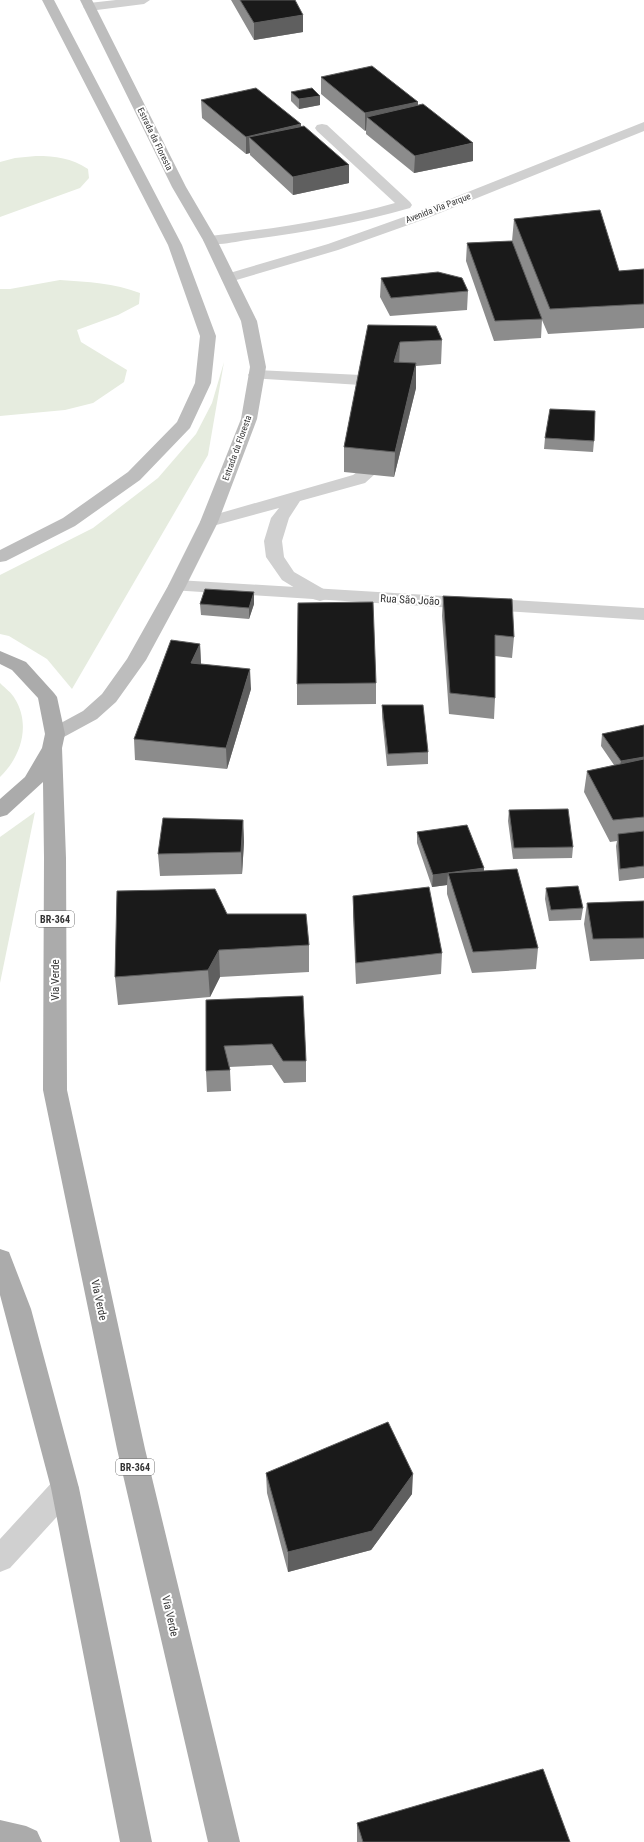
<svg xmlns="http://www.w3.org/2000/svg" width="644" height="1842" viewBox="0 0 644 1842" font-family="'Roboto Condensed',sans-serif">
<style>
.green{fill:#e6ecdf}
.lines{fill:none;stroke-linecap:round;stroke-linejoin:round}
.service{fill:#d0d0d0;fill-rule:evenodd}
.minor{fill:#d0d0d0;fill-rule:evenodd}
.secondary{fill:#bdbdbd;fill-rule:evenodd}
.primary{fill:#ababab;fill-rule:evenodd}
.wall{fill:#8c8c8c}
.shaded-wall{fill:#5f5f5f}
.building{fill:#1a1a1a;stroke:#5f5f5f}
.labels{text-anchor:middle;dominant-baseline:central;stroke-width:4;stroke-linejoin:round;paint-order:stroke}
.far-street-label{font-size:9px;fill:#333;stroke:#fff}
.shield{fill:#fff;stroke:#707070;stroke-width:1}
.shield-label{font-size:10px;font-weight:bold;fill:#333}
.street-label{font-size:11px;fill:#333;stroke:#fff}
</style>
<rect width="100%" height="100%" fill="#fff"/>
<!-- green -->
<path class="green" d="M36 156C56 156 71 158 88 169L89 178 80 188 0 217V162L15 158Z
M60 280C88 282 114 283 140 293L139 304 118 315 77 330 81 342 127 370 124 382 93 403 65 410 0 416V289H10Z
M224 362 208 455 72 689 47 659 9 636 0 634V575L93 528 158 478 196 434 212 403Z
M0 683C5 688 12 693 15 699 31 725 21 757 0 777Z
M35 812 0 983V837Z"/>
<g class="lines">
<!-- service -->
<path class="service" d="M256 370 361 375 367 377 369 380 367 383 361 385 250 378 248 375 250 372Z
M366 469 372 470 375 474 365 483 300 501 289 518 282 541 284 557 294 572 327 591 329 595 327 599 320 601 313 599 282 580 266 557 264 541 271 518 279 508 209 527 203 526 200 522 203 518 353 475 360 470Z
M65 1475 75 1479 79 1488 75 1497 10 1568 0 1572V1539L55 1479Z"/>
<!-- minor -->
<path class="minor" d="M116 0H150L144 4 89 11 83 7 89 3Z
M644 122V131L425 219 338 250 233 281 228 282 223 281 221 278 223 275 328 244 415 213Z
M322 124 327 125 410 202 412 205 410 208C357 223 303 233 247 240 234 242 218 246 205 243L203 240 205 237 210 236C272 229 334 220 395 203L317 131 315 128 317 125Z
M177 580 644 608V620L171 590 168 586 171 582Z"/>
<!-- secondary -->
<path class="secondary" d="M42 0H54L182 245 216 336 211 383 190 428 140 480 75 526 6 561 0 562V550L63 518 128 472 177 422 195 383 200 336 168 245Z
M80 0H92L186 187 217 240 257 321 266 367 257 419 218 522 186 586 146 660 116 702 97 719 62 738 55 740 48 738 45 734 48 730 83 711 102 694 127 659 168 586 200 522 241 419 250 367 241 321 203 240 172 187Z"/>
<!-- primary -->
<path class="primary" d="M0 651 26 662 54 693 57 697 65 734 62 748 66 858 67 1090 145 1449 240 1842H208L117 1449 43 1090 44 858 43 782 7 815 0 817V799L25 777 42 748 45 734 38 698 12 670 0 664Z
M0 1249 9 1252 31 1309 79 1488 152 1842H120L51 1488 0 1295Z
M0 1820 26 1826 37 1831 42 1842H0Z"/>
</g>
<!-- wall -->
<path class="wall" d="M231 0H295L303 32 254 40Z
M321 77 418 102V106L473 161 414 173 366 134V130L365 131 321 94Z
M291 92 320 96V105L299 109 291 101Z
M201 100 301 124V126L349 183 293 195 250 155V153L246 154 202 118Z
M514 219 619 271 644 269V328L548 334 542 320 541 338 494 341 466 261 467 243 512 241Z
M381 278 468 291 467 310 390 316 380 297Z
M368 325 442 340 441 364 416 366V388L394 477 344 472V447Z
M545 438 594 441 593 452 544 449Z
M254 592V604L249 619 201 615 200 604Z
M443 596 514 637 512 658 495 656V698L494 719 449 714 442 616Z
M200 644 201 664 251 689 227 769 135 760 134 739Z
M376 683V704L297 705V684Z
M382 705 428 752V764L387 766 382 717Z
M644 725V878L619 881 616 846 617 841 610 842 584 792 587 771 614 765 601 746 602 734Z
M509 810 573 847 572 858 513 859 508 821Z
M243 820 244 842 242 874 160 876 158 854Z
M417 832 484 868V871L538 948 536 969 472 973 447 894V885L432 887 417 843Z
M546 888 583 908 581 920 549 921 545 899Z
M353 896 442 953 441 974 356 984 353 917Z
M644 901V959L590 961 584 924 587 903Z
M227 914 309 945V972L220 977 210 997 118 1005 115 977Z
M206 1000 306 1061V1082L284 1083 272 1065 229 1067 230 1070 231 1091 207 1092 206 1071Z
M266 1473 412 1494 371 1550 288 1572 267 1493Z
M357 1823 570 1842H357Z"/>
<!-- shaded-wall -->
<path class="shaded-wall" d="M303 15V32L254 40V23Z
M320 96V105L299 109V99Z
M418 102 417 119 367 117 366 130 365 131V113Z
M301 124 302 141 249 137 250 153 246 154V137Z
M473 143V161L414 173 415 156Z
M349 165V183L293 195V177Z
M400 342 399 366 394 362Z
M416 363V388L394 477 395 452Z
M254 592V604L249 619V608Z
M200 644 201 664 191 663Z
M250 669 251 689 227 769 226 748Z
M644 757V768L619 772 621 761Z
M243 820 244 842 242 874 241 852Z
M484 868 483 879 448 873Z
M448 873 447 885 432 887 433 875Z
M219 950 220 977 210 997 208 970Z
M413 1474 412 1494 371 1550 288 1572V1552Z"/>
<!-- building -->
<path class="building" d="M240 0H295L303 15 254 23Z
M372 66 418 102 365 113 321 77Z
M256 88 301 124 246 137 201 100Z
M312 88 320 96 299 99 291 92Z
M423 104 473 143 415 156 367 117Z
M304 126 349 165 293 177 249 137Z
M600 210 619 271 644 269V304L550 309 514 219Z
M512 241 542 319 495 321 467 243Z
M438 272 462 278 468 291 391 298 381 278Z
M368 325 436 326 442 340 400 342 394 362 416 363 395 452 344 447Z
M550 409 595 411 594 441 545 438Z
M205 589 254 592 249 608 200 604Z
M443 596 512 599 514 637 495 635V698L450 693Z
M373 602 376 683 297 684 298 603Z
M171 640 200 644 191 663 250 669 226 748 134 739Z
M382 705H423L428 752 388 754Z
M644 725V757L621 761 602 734Z
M644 759V817L613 820 587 771Z
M568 809 573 847 514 848 509 810Z
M163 818 243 820 241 852 158 854Z
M467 825 484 868 433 875 417 832Z
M644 831V866L620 869 618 834Z
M517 869 538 948 473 952 448 873Z
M578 886 583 908 551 910 546 888Z
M429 887 442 953 356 963 353 896Z
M215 889 227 914H306L309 945 219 950 208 970 115 977 117 891Z
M644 901V938L593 939 587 903Z
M303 996 306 1061H283L272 1044 224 1046 230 1070 206 1071V1000Z
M388 1422 413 1474 372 1531 288 1552 266 1473Z
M543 1769 570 1842H363L357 1823Z"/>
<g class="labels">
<!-- far-street labels -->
<g class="far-street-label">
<text transform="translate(155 139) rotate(64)">Estrada da Floresta</text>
<text transform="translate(438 208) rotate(-21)">Avenida Via Parque</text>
<text transform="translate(237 448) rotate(-70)">Estrada da Floresta</text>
</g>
<!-- shield labels -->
<g class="shield">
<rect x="36" y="911" width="38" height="16" rx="3"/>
<rect x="116" y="1459" width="38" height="16" rx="3"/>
</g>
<g class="shield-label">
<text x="55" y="919">BR-364</text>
<text x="135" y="1467">BR-364</text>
</g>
<!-- street labels -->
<g class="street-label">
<text transform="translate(410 600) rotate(3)">Rua São João</text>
<text transform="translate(55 980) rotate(-90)">Via Verde</text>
<text transform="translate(99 1300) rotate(78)">Via Verde</text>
<text transform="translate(170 1616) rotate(77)">Via Verde</text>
</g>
</g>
</svg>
